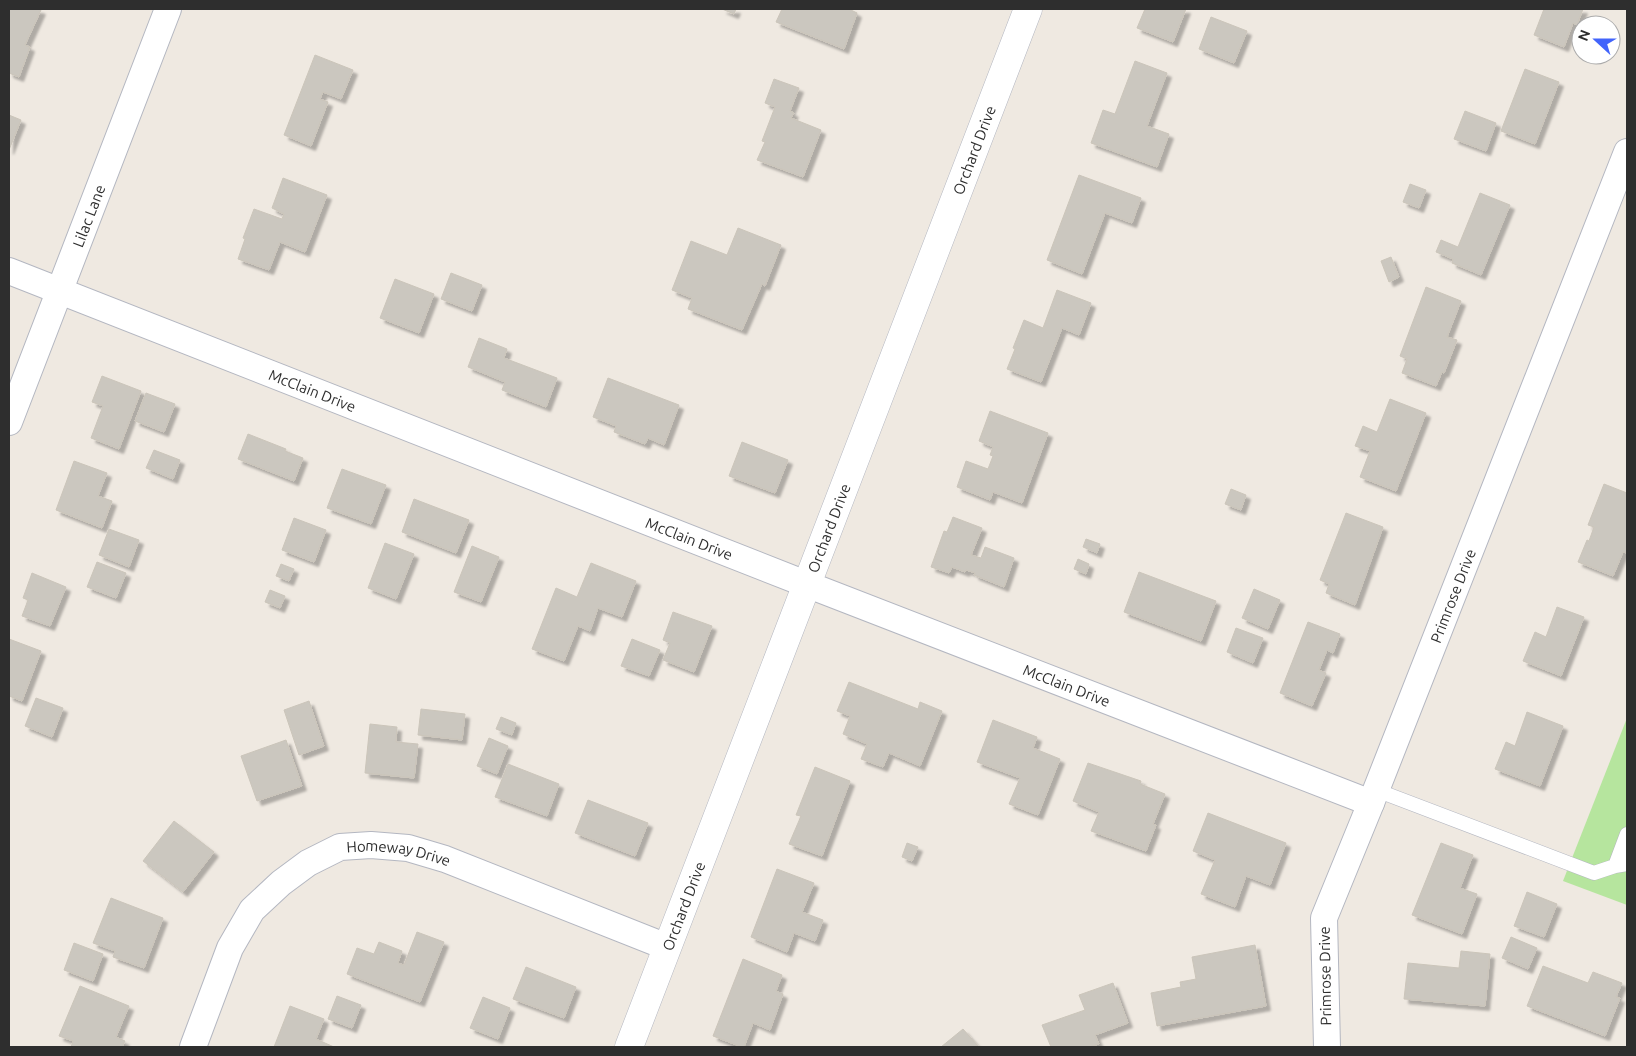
<svg xmlns="http://www.w3.org/2000/svg" width="1636" height="1056" viewBox="0 0 1636 1056" font-family="Ubuntu,sans-serif">
<style>
.green{fill:#b6e59e}
.building{fill:#cbc7bf;stroke:#cbc5ba;filter:url(#shadow)}
.lines{fill:none;stroke-linecap:round;stroke-linejoin:round}
.lane-casing{stroke:#b4b7c1;stroke-width:15}
.street-casing{stroke:#b4b7c1;stroke-width:28}
.secondary-casing{stroke:#b4b7c1;stroke-width:29}
.lane{stroke:#fff;stroke-width:14}
.street{stroke:#fff;stroke-width:26}
.secondary{stroke:#fff;stroke-width:28}
.labels{text-anchor:middle;dominant-baseline:central;stroke-width:5;stroke-linejoin:round;paint-order:stroke}
.street-label{font-size:15px;fill:#2e2e2e;stroke:#fff}
</style>
<defs>
<filter id="shadow"><feDropShadow dx="4.5" dy="4.5" stdDeviation="1" flood-color="#0004"/></filter>
</defs>
<rect width="100%" height="100%" fill="#efe9e1"/>
<!-- green -->
<path class="green" d="M1627 718V905L1563 881Z"/>
<!-- building -->
<path class="building" d="M9 9H37L41 10 25 45 30 47 19 77 9 73Z
M722 9H736L734 14Z
M782 9H852L851 10 857 13 844 49 776 22Z
M1145 9H1186L1173 42 1137 28Z
M1544 9H1583L1577 25 1573 23 1564 47 1534 35Z
M1211 17 1247 31 1234 63 1199 49Z
M315 55 353 70 341 99 323 92 320 99 328 102 311 146 284 135Z
M1135 61 1167 73 1147 126 1169 134 1157 167 1091 143 1103 110 1115 114Z
M1525 69 1559 82 1535 144 1501 131Z
M774 79 799 88 790 111 794 113 791 118 821 130 803 177 757 160 765 142 762 141 775 107 765 103Z
M1465 111 1496 123 1486 151 1454 139Z
M9 115 21 120 9 150Z
M1079 175 1141 198 1132 223 1105 213 1082 274 1047 260Z
M283 178 327 195 305 252 280 242 269 270 238 259 245 239 243 238 254 209 282 219 284 214 272 208Z
M1410 184 1426 190 1419 208 1403 202Z
M1480 193 1510 205 1481 275 1452 263 1453 259 1436 252 1441 240 1458 247Z
M738 228 781 245 765 286 762 284 742 330 688 309 692 298 672 290 691 241 727 255Z
M1391 257 1399 277 1389 282 1381 261Z
M451 273 482 285 472 311 441 299Z
M395 279 434 294 419 333 380 318Z
M1426 287 1461 301 1447 337 1457 340 1444 373 1442 372 1436 386 1402 373 1407 359 1400 356Z
M1057 290 1091 303 1079 335 1062 328 1041 382 1007 369 1015 349 1013 348 1024 320 1043 328Z
M479 338 507 349 504 358 557 378 546 407 502 390 505 382 468 367Z
M102 376 141 391 119 449 91 438 103 406 92 402Z
M608 378 679 405 664 445 648 438 645 444 614 432 616 426 593 417Z
M146 393 175 404 164 432 135 421Z
M1390 399 1426 413 1396 491 1360 477 1370 451 1355 446 1363 426 1377 432Z
M990 411 1048 433 1022 503 993 492 990 500 957 487 966 461 988 469 993 456 990 455 993 447 979 441Z
M248 434 286 449 285 451 303 458 294 481 238 459Z
M742 442 788 460 775 493 729 476Z
M154 450 180 460 173 479 146 468Z
M74 461 107 473 98 496 112 501 102 528 56 510Z
M342 469 386 485 371 524 327 508Z
M1604 484 1627 493V553L1623 552 1613 576 1578 562 1587 540 1589 541 1594 527 1588 525Z
M1231 489 1246 495 1241 510 1225 504Z
M414 499 469 520 456 553 402 532Z
M1346 513 1383 527 1355 605 1326 593 1329 584 1320 580Z
M953 517 982 528 971 555 981 558 985 547 1014 558 1004 587 974 575 975 573 966 570 965 572 952 567 949 573 931 567 944 531 947 532Z
M294 518 326 530 314 562 282 550Z
M109 529 139 540 129 567 99 555Z
M1086 539 1100 544 1097 553 1083 547Z
M385 543 414 554 396 599 368 588Z
M472 546 499 557 481 602 454 592Z
M1078 559 1089 564 1086 574 1074 569Z
M97 562 126 573 116 598 87 587Z
M591 563 636 581 622 617 598 608 590 631 578 626 564 661 532 649 556 588 577 597Z
M281 564 294 569 289 581 276 576Z
M1139 572 1216 601 1201 641 1124 612Z
M32 573 66 587 50 626 22 616 28 600 23 598Z
M1254 589 1280 600 1268 629 1242 618Z
M270 590 285 596 280 608 265 602Z
M1557 607 1584 617 1561 676 1523 661 1535 632 1546 637Z
M673 612 712 626 694 672 663 660 670 643 663 640Z
M1308 622 1340 634 1333 653 1327 650 1319 670 1326 673 1312 706 1280 693Z
M1236 628 1263 638 1253 663 1227 652Z
M9 639 41 651 22 701 9 696Z
M632 639 660 650 649 676 621 666Z
M849 682 918 709 920 702 942 711 920 766 889 753 883 767 861 759 867 744 843 734 850 716 837 711Z
M36 698 63 708 52 737 25 726Z
M309 701 324 746 299 755 284 710Z
M421 709 465 714 462 740 418 735Z
M1527 712 1563 726 1540 786 1495 769 1506 742 1515 746Z
M501 717 516 723 512 735 496 729Z
M993 720 1037 737 1033 748 1060 759 1038 815 1009 804 1020 778 977 762Z
M370 724 397 727 396 742 418 744 414 778 365 773Z
M489 738 508 746 497 774 477 766Z
M286 740 302 786 257 801 241 756Z
M1088 763 1141 781 1140 784 1165 794 1153 824 1156 825 1146 851 1091 831 1099 812 1073 801Z
M508 764 559 784 547 816 495 797Z
M815 767 850 781 822 856 789 844 801 816 796 815Z
M588 800 648 823 635 856 575 833Z
M1208 813 1286 843 1270 885 1246 876 1235 907 1201 894 1215 860 1193 851Z
M174 821 214 852 183 892 143 861Z
M907 843 918 847 912 861 902 857Z
M1441 843 1473 855 1460 888 1477 894 1462 934 1412 915Z
M777 869 814 883 802 912 823 920 815 941 794 933 787 952 751 937Z
M1527 892 1557 904 1544 937 1514 926Z
M111 898 163 918 144 968 113 957 115 951 93 943Z
M417 932 444 942 420 1002 347 974 357 948 374 954 379 942 402 951 398 963 404 965Z
M1511 937 1537 948 1528 969 1502 958Z
M74 943 103 954 93 981 64 970Z
M1255 945 1266 1006 1157 1026 1151 993 1181 987 1180 982 1196 979 1192 957Z
M1461 951 1490 954 1485 1006 1404 999 1408 963 1459 968Z
M743 959 782 975 776 991 783 994 770 1030 753 1023 744 1047H742L713 1036Z
M1543 966 1588 983 1593 972 1622 983 1616 997 1620 998 1605 1036 1527 1006Z
M526 967 576 987 564 1018 513 999Z
M1113 983 1128 1023 1095 1035 1099 1044 1089 1047H1051L1042 1025 1085 1010 1079 995Z
M80 986 129 1006 116 1037 125 1041 122 1047H71L73 1041 59 1036Z
M337 996 361 1005 352 1028 328 1019Z
M483 997 510 1008 498 1039 470 1028Z
M290 1006 324 1019 316 1039 334 1047H274Z
M963 1029 979 1047H941Z"/>
<g class="lines">
<defs>
<path id="lane" d="M1376 790 1594 873 1615 866 1627 864
M1615 866 1627 834"/>
<g id="street">
<path id="s1" d="M9 271 806 584 1371 803"/>
<path id="s2" d="M9 422 168 9"/>
<path id="s3" d="M193 1047 230 948 252 910 281 883 308 863 340 847 371 845 408 848 445 859 667 947"/>
<path id="s4" d="M1327 1047 1324 918 1371 803 1627 152"/>
</g>
<g id="secondary">
<path id="s5" d="M629 1047 1028 9"/>
</g>
</defs>
<!-- lane casing -->
<use href="#lane" class="lane-casing"/>
<!-- street casing -->
<use href="#street" class="street-casing"/>
<!-- secondary casing -->
<use href="#secondary" class="secondary-casing"/>
<!-- lane -->
<use href="#lane" class="lane"/>
<!-- street -->
<use href="#street" class="street"/>
<!-- secondary -->
<use href="#secondary" class="secondary"/>
</g>
<g class="labels">
<!-- street labels -->
<g class="street-label">
<text stroke="none"><textPath href="#s5" startOffset="961">Orchard Drive</textPath></text>
<text stroke="none"><textPath href="#s2" startOffset="221">Lilac Lane</textPath></text>
<text stroke="none"><textPath href="#s1" startOffset="326">McClain Drive</textPath></text>
<text stroke="none"><textPath href="#s5" startOffset="556">Orchard Drive</textPath></text>
<text stroke="none"><textPath href="#s1" startOffset="731">McClain Drive</textPath></text>
<text stroke="none"><textPath href="#s4" startOffset="476">Primrose Drive</textPath></text>
<text stroke="none"><textPath href="#s1" startOffset="1136">McClain Drive</textPath></text>
<text stroke="none"><textPath href="#s3" startOffset="318">Homeway Drive</textPath></text>
<text stroke="none"><textPath href="#s5" startOffset="151">Orchard Drive</textPath></text>
<text transform="translate(1325 976) rotate(-91)">Primrose Drive</text>
</g>
</g>
<!-- border -->
<rect width="1636" height="1056" fill="none" stroke="#2e2e2e" stroke-width="20"/>
<!-- north arrow -->
<g transform="translate(1596 40) rotate(291)"><circle r="24" fill="#ffffff" stroke="#ababab"/>
<path d="M0-4L9 19L0 12L-9 19Z" fill="#4264fb"/>
<text y="-8" font-size="14" font-weight="bold" text-anchor="middle" fill="#2e2e2e">N</text>
</g>
</svg>
